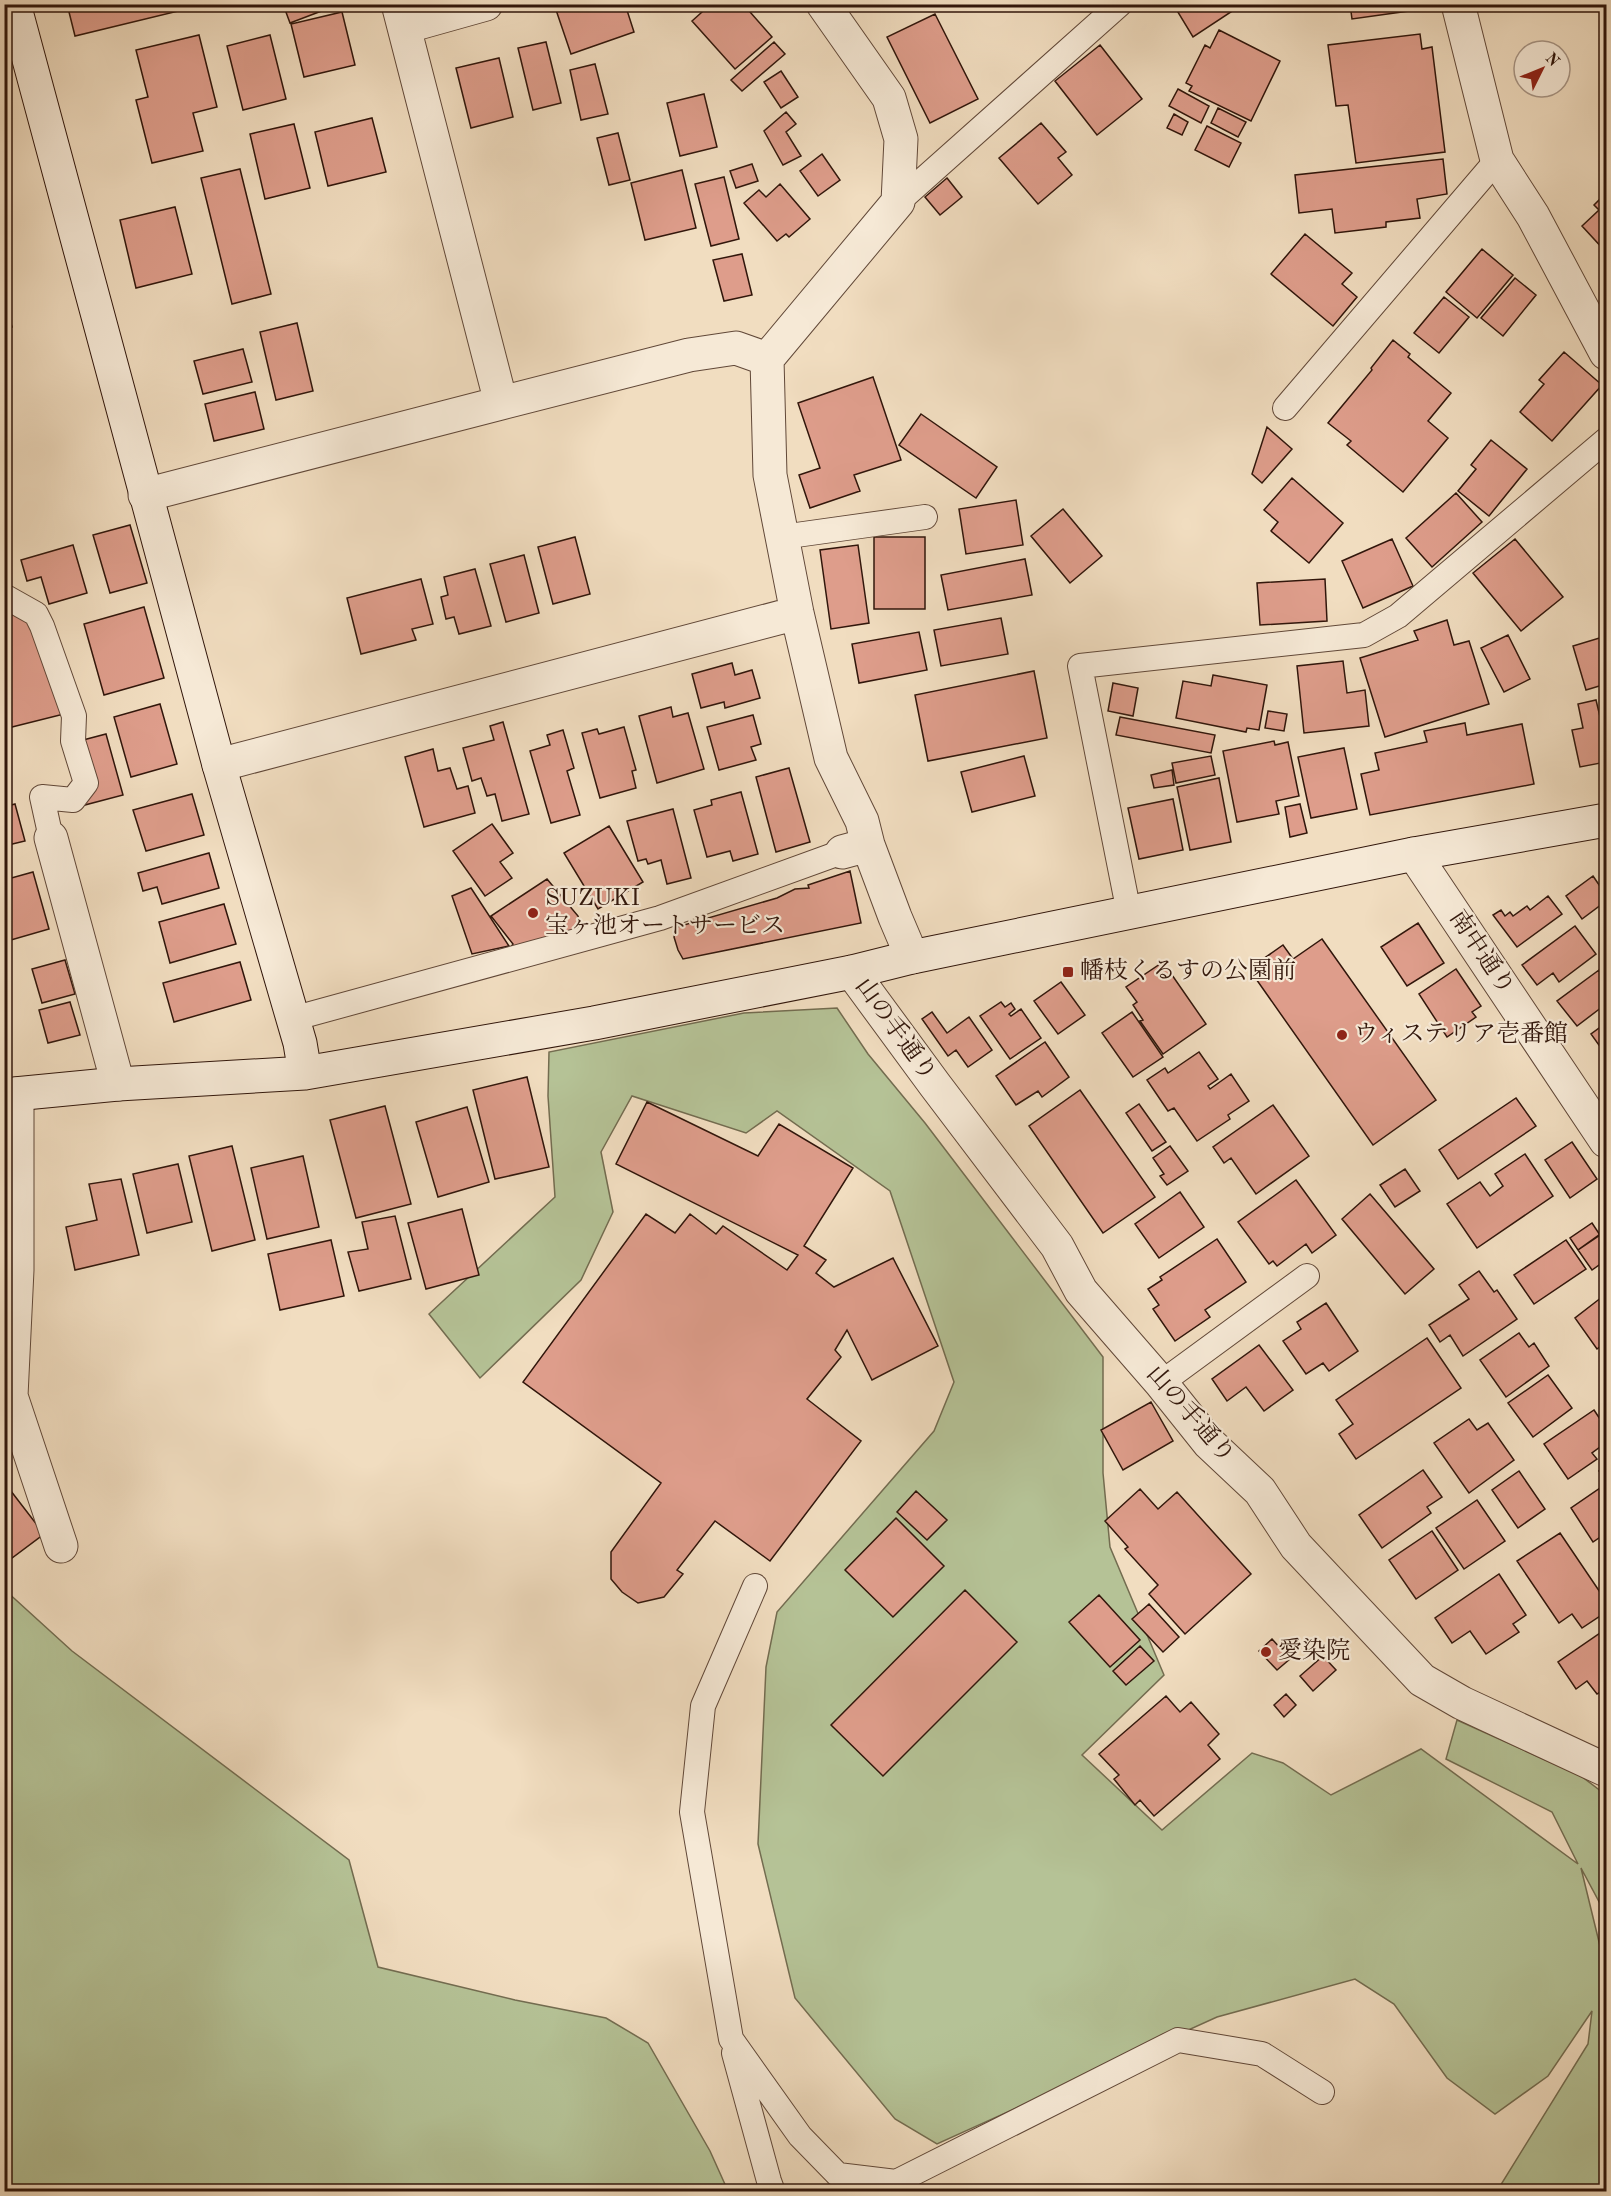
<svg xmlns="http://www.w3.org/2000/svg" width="1611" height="2196" viewBox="0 0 1611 2196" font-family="'Old Standard TT','Noto Serif JP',serif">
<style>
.green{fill:#b5c296;stroke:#736c50;stroke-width:1.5;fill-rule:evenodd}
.building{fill:#de9d8b;stroke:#31160b;stroke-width:1.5}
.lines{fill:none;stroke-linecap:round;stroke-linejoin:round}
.lane-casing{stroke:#614838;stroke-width:26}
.street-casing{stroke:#614838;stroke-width:35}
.secondary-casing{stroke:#31160b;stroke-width:35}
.lane{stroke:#f6e9d6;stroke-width:24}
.street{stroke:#f6e9d6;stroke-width:33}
.secondary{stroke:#f6e9d6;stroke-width:33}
.poi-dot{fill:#8f2418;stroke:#f6e9d6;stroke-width:2}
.labels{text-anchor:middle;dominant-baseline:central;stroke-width:4.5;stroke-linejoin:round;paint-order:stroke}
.poi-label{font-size:24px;fill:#31160b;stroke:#f6e9d6;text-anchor:start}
.street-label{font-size:24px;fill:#31160b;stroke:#f6e9d6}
</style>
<rect width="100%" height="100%" fill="#f1ddc0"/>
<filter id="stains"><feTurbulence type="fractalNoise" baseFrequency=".00333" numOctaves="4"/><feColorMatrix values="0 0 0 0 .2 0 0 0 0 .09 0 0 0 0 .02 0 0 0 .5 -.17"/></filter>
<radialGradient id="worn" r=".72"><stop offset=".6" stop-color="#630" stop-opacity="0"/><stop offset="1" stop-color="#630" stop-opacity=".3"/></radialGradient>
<!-- green -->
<path class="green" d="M837 1008 868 1054 925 1123 1103 1357V1473L1110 1547 1164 1675 1082 1755 1162 1830 1252 1753 1283 1763 1331 1795 1421 1749 1578 1864 1552 1812 1446 1759 1457 1720 1581 1776 1606 1795V2191H1497L1588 2044 1592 2011 1548 2076 1495 2114 1447 2078 1394 2004 1355 1979 1217 2017 937 2144 895 2119 795 1998 758 1844 766 1667 777 1612 934 1431 954 1382 890 1191 777 1111 746 1133 632 1096 601 1152 613 1212 581 1280 480 1378 429 1314 555 1197 548 1096 549 1052 744 1013ZM1581 1868 1605 1913 1600 1946Z
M5 1590 72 1651 349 1860 378 1967 515 2000 606 2018 648 2043 710 2151 728 2191H5Z"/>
<!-- building -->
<path class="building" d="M67 4H195V7L75 36Z
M283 4H340L290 23Z
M554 4H625L634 32 571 54Z
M711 4H743L772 37 735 69 692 21Z
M1173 4H1243L1193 37Z
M1350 4H1422L1423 9 1352 19Z
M342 12 355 65 304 77 291 24Z
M935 14 978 99 930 123 887 37Z
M1219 30 1280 61 1251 121 1189 91 1192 86 1186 83 1205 45 1210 48Z
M1420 34 1422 49 1432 47 1445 152 1356 163 1348 105 1336 106 1328 45Z
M199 35 217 107 193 113 203 151 152 163 136 100 148 97 136 50Z
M270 35 286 99 243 110 227 46Z
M546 42 561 103 533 110 518 48Z
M774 42 785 54 742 91 731 80Z
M1100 45 1142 99 1097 135 1055 81Z
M499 58 513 117 471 128 456 68Z
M595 64 608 114 581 120 570 70Z
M781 71 798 97 781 108 764 82Z
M1178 89 1209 106 1201 123 1169 106Z
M704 94 717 147 680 156 667 103Z
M1218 108 1246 122 1238 137 1211 123Z
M786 112 796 124 786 132 801 156 783 165 764 131Z
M1174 114 1188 122 1182 135 1167 128Z
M372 118 386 172 328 186 315 132Z
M1041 123 1066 152 1058 158 1072 175 1038 204 999 158Z
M294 124 310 188 265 199 250 134Z
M1207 126 1241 143 1229 167 1195 150Z
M618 133 630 180 609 185 597 138Z
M822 154 840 180 818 196 800 171Z
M1443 159 1447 194 1417 199 1420 218 1386 222V227L1335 233 1332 209 1299 213 1295 175Z
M752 164 758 181 736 188 730 171Z
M240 169 271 294 232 304 201 178Z
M682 170 696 228 645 240 631 183Z
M724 177 739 239 711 246 695 184Z
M947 178 962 197 940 215 925 197Z
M780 184 810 219 789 237 786 234 777 241 744 203 759 190 766 197Z
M1606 193V252L1582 226 1599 210 1594 205Z
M175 207 192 274 136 288 120 220Z
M1305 234 1352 273 1342 284 1357 297 1333 326 1271 274Z
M1482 249 1513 275 1477 318 1446 292Z
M742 254 752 295 724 301 713 260Z
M1515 278 1536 295 1503 336 1481 318Z
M1444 297 1469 317 1439 353 1414 333Z
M4 298 12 327 4 329Z
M297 323 313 391 276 400 260 332Z
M1393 340 1410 354 1408 357 1451 393 1428 421 1448 438 1403 492 1347 445 1351 441 1328 423 1372 370 1371 368Z
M243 349 252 382 203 394 194 361Z
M1564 352 1602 385 1552 441 1520 412 1544 384 1539 380Z
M873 377 901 460 854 475 860 491 810 508 799 475 820 468 798 403Z
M255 392 264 429 214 441 205 404Z
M921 414 997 467 976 498 899 445Z
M1267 427 1292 449 1262 483 1252 474Z
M1491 440 1527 469 1489 516 1458 491 1476 469 1471 465Z
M1292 478 1343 523 1309 563 1271 531 1278 522 1264 510Z
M1456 493 1482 522 1432 567 1406 538Z
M1016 500 1023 545 966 554 959 509Z
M1063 509 1102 556 1070 583 1031 536Z
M130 525 147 583 110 593 93 535Z
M575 537 590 594 553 604 538 547Z
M874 537H925V609H874Z
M1392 539 1413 586 1363 608 1342 561Z
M1515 539 1563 597 1521 631 1473 573Z
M73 545 87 593 49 604 41 577 27 581 21 560Z
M858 545 869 623 831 629 820 550Z
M524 555 539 613 506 622 490 564Z
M1025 559 1032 595 948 610 941 575Z
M475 569 491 626 459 634 454 617 446 619 441 597 448 595 444 577Z
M421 579 433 624 412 629 416 640 361 654 347 598Z
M1325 579 1327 621 1260 625 1257 583Z
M26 600 64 714 4 729V605Z
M144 607 164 678 104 695 84 624Z
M1001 618 1008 654 941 666 934 630Z
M1447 620 1454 645 1469 641 1489 704 1385 737 1360 658 1418 640 1414 631Z
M919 632 927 670 859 683 852 644Z
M1508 635 1530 679 1504 692 1481 648Z
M1606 636V684L1586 690 1573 646Z
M1343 661 1347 693 1365 690 1369 726 1304 733 1297 666Z
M732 663 735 675 752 670 760 698 725 708 724 702 701 708 692 674Z
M1034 671 1047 738 928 761 915 695Z
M1213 675 1267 685 1259 730 1247 728 1246 732 1176 718 1183 681 1211 686Z
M1113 683 1138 688 1133 716 1108 711Z
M1596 700 1602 725 1606 724V762L1580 767 1572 730 1583 728 1578 704Z
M160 704 177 764 131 777 114 717Z
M671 707 673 717 688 713 704 769 657 783 639 716Z
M1268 711 1287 714 1284 731 1265 728Z
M753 715 761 744 751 747 756 760 719 770 707 727Z
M1120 717 1215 735 1211 753 1116 735Z
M503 722 529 814 502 821 495 794 487 796 481 778 472 781 463 748 494 740 490 726Z
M1465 723 1467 735 1522 724 1534 784 1370 815 1361 774 1379 770 1375 753 1427 742 1424 731Z
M624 727 636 770 632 771 636 788 600 798 582 733 597 729 599 734Z
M563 730 574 768 567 771 580 815 551 823 530 751 550 745 547 735Z
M106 734 123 795 81 806 64 745Z
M1274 741 1275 745 1288 742 1299 796 1276 801 1279 814 1237 822 1223 751Z
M1344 748 1357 809 1311 818 1298 757Z
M433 749 438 771 450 768 457 789 468 786 475 813 424 827 405 757Z
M1024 756 1035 796 972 812 961 772Z
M1211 756 1215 775 1176 783 1172 763Z
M789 768 810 842 776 852 756 777Z
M1172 770 1174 785 1154 788 1151 775Z
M1219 778 1231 842 1190 850 1177 787Z
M741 792 758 854 733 861 730 851 707 857 694 810 712 805 711 800Z
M192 794 204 835 146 851 133 810Z
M1173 799 1183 850 1139 859 1128 808Z
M15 804 25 841 4 846V807Z
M1300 804 1307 833 1290 837 1285 807Z
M673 809 691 878 667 884 661 860 648 864 646 859 638 861 627 821Z
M492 824 513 853 500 862 512 878 485 896 453 851Z
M609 826 643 882 598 909 564 853Z
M209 853 219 888 162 904 157 887 143 891 138 873Z
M850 871 861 923 683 959 678 950 674 937 677 927 777 898 795 889 809 888 808 885Z
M33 872 49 929 4 942V880Z
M1593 876 1606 895V901L1582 919 1566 896Z
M547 879 578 916 581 928 511 947 513 944 491 916Z
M471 888 509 946 472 954 452 896Z
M1548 896 1562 914 1517 947 1493 915 1501 910 1505 916 1510 912 1513 916 1527 906 1530 910Z
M224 904 236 944 170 963 159 922Z
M1418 923 1444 963 1407 986 1381 947Z
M1575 926 1596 954 1559 982 1553 973 1537 985 1522 965Z
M1322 939 1436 1100 1373 1145 1249 969 1283 945 1293 959Z
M65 960 75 994 42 1003 32 969Z
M240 962 251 1000 174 1022 163 983Z
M1163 962 1206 1024 1163 1054 1140 1021 1143 1020 1133 1005 1137 1002 1126 987Z
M1456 969 1481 1006 1472 1012 1476 1017 1447 1037 1419 994Z
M1599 970 1606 980V1004L1577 1026 1557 1001Z
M1061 982 1085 1015 1058 1034 1034 1001Z
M70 1002 80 1035 48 1043 39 1010Z
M1001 1002 1005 1007 1011 1003 1015 1009 1009 1014 1011 1016 1021 1009 1041 1038 1010 1059 980 1016Z
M932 1012 947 1033 969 1017 992 1050 968 1067 956 1050 948 1056 922 1019Z
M1132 1012 1163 1057 1133 1077 1102 1033Z
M1606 1023V1055L1591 1034Z
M1045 1042 1069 1077 1042 1097 1038 1091 1016 1105 996 1076Z
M1199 1052 1218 1079 1208 1086 1210 1089 1231 1074 1249 1101 1228 1115 1230 1119 1197 1141 1174 1108 1168 1111 1147 1080 1165 1068 1168 1073Z
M527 1077 549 1167 495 1179 473 1090Z
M1080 1090 1155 1197 1103 1233 1029 1126Z
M1516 1098 1536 1126 1458 1179 1439 1150Z
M647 1102 758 1156 779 1124 853 1168 804 1246 826 1260 816 1273 834 1287 893 1258 938 1346 872 1380 847 1330 835 1350 841 1357 807 1399 861 1441 770 1561 715 1521 677 1570 683 1574 664 1597 638 1603 622 1592 611 1579V1552L661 1483 523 1382 646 1214 675 1233 690 1214 716 1234 723 1226 787 1270 798 1255 616 1164Z
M1139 1104 1166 1142 1152 1151 1126 1113Z
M1273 1105 1309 1156 1256 1194 1231 1158 1224 1163 1213 1147Z
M385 1106 411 1204 356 1218 330 1120Z
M467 1107 489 1182 438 1197 416 1122Z
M1572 1142 1597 1179 1570 1198 1545 1160Z
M232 1146 255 1240 212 1251 189 1156Z
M1170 1146 1188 1171 1167 1185 1160 1176 1164 1174 1153 1158Z
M1525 1154 1553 1196 1477 1248 1447 1204 1480 1182 1490 1196 1503 1186 1495 1174Z
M303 1156 319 1227 267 1239 251 1168Z
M178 1164 192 1222 147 1233 133 1174Z
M1405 1169 1420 1191 1395 1207 1380 1185Z
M121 1179 139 1255 75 1270 66 1227 97 1220 89 1184Z
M1296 1180 1336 1235 1312 1253 1306 1244 1277 1266 1273 1261 1269 1264 1238 1222Z
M1180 1192 1204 1227 1159 1258 1135 1224Z
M1370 1194 1434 1269 1405 1294 1342 1219Z
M462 1209 479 1275 426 1289 408 1223Z
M395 1216 411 1279 359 1291 348 1252 368 1249 362 1222Z
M1592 1223 1600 1235 1578 1250 1570 1238Z
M1606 1230V1260L1592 1270 1578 1250Z
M1217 1239 1246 1282 1205 1310 1210 1317 1175 1341 1153 1309 1159 1305 1148 1289 1162 1280 1160 1277Z
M331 1240 344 1296 280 1310 268 1254Z
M1566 1240 1586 1269 1534 1304 1514 1275Z
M1479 1271 1494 1292 1497 1290 1517 1319 1463 1356 1450 1335 1440 1342 1429 1325 1469 1299 1459 1285Z
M1602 1297 1606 1304V1342L1597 1349 1575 1318Z
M1326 1303 1358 1351 1329 1371 1323 1363 1306 1374 1283 1341 1301 1329 1297 1322Z
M1519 1333 1529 1347 1534 1343 1549 1366 1506 1397 1480 1360Z
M1427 1338 1461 1388 1356 1459 1339 1434 1353 1424 1336 1400Z
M1259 1345 1293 1390 1264 1411 1246 1387 1227 1401 1212 1379Z
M1548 1375 1572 1408 1533 1437 1508 1403Z
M1151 1402 1173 1441 1123 1470 1101 1430Z
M1594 1410 1606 1428V1438L1603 1441 1604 1444 1592 1453 1597 1459 1568 1479 1544 1444Z
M1469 1419 1477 1430 1488 1423 1514 1460 1469 1493 1434 1443Z
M1606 1466V1481L1599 1471Z
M1423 1470 1442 1497 1427 1507 1431 1513 1382 1548 1359 1515Z
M1519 1471 1545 1509 1518 1528 1492 1490Z
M4 1482 44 1534 4 1564Z
M1606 1484V1533L1593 1542 1571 1508Z
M1140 1489 1158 1509 1177 1492 1251 1574 1185 1634 1149 1594 1158 1585 1125 1549 1128 1547 1105 1521Z
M916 1491 947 1520 927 1540 897 1512Z
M1477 1500 1505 1541 1464 1569 1436 1528Z
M896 1518 944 1566 893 1617 845 1570Z
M1432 1531 1458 1570 1416 1599 1389 1560Z
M1560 1533 1606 1601V1612L1582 1628 1572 1614 1559 1623 1517 1561Z
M1499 1574 1526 1615 1513 1624 1519 1632 1486 1654 1470 1631 1452 1643 1435 1618Z
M965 1590 1017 1642 883 1776 831 1725Z
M1099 1595 1140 1640 1110 1667 1069 1622Z
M1149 1604 1179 1637 1163 1652 1132 1619Z
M1606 1629V1688L1597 1694 1587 1681 1576 1689 1558 1662Z
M1272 1639 1290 1659 1277 1670 1259 1651Z
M1140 1646 1154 1661 1126 1685 1113 1671Z
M1323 1656 1336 1670 1313 1691 1300 1676Z
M1286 1694 1296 1705 1284 1717 1274 1705Z
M1166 1696 1180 1712 1191 1702 1219 1734 1208 1745 1220 1759 1154 1816 1140 1800 1135 1805 1114 1779 1119 1775 1099 1754Z"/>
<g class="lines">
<defs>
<path id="lane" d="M898 202 1120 4
M1285 408 1497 160
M782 537 925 517
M4 596 36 614 42 626 74 716 73 741 86 783 73 800 42 797 51 838
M1129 913 1080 666 1364 635 1398 616 1606 440
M292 1019 660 918 842 852
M1161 1383 1307 1276
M755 1586 703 1706 692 1812 731 2039 800 2136 838 2175 896 2182 1178 2040 1262 2054 1322 2092
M734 2053 769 2181 773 2192"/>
<path id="street" d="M823 4 889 98 901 139 898 202 767 359 770 475 797 613 831 758 862 821 868 845 895 917 912 957
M1458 4 1497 160 1533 216 1606 353
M404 27 486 4
M501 403 689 355 736 348 767 359
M145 495 501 403 398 4
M219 765 797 613
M51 838 118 1084
M842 852 868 845
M1414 854 1606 1141
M852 972 935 1085 1057 1246 1081 1291 1161 1383 1209 1443 1260 1491 1296 1546 1422 1680 1462 1703 1606 1770
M17 1094V1270L11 1396 61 1546"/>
<path id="secondary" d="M14 4 219 765 300 1043 305 1073
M4 1095 118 1084 305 1073 594 1023 852 972 912 957 1414 854 1606 820"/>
</defs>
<!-- lane casing -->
<use href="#lane" class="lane-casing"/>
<!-- street casing -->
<use href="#street" class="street-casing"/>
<!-- secondary casing -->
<use href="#secondary" class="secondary-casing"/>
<!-- lane -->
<use href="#lane" class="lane"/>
<!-- street -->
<use href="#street" class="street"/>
<!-- secondary -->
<use href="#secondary" class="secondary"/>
</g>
<!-- markers -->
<g class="poi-dot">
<circle cx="533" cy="913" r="6"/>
<rect x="1062" y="966" width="12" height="12" rx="3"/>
<circle cx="1342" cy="1035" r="6"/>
<circle cx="1266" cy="1652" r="6"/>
</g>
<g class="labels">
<!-- poi labels -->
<g class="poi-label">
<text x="545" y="899">SUZUKI<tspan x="545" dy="28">宝ヶ池オートサービス</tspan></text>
<text x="1080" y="972">幡枝くるすの公園前</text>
<text x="1354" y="1035">ウィステリア壱番館</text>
<text x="1278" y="1652">愛染院</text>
</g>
<!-- street labels -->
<g class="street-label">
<text transform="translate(1481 953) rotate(56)">南中通り</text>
<text transform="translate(895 1030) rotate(54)">山の手通り</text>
<text transform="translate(1190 1415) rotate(49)">山の手通り</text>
</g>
</g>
<!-- margin -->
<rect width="1611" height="2196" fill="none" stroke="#f1ddc0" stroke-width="24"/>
<rect x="6" y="6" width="1599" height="2184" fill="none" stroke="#31160b" stroke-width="3"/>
<rect x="12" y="12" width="1587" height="2172" fill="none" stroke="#31160b" stroke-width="1.5"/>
<!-- north arrow -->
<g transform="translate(1542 69) rotate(47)"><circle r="28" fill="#f6e9d6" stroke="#a79585" stroke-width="1.5"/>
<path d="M0-4.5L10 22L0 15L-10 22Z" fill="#8f2418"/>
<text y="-9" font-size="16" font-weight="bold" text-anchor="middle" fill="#31160b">N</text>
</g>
<rect width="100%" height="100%" filter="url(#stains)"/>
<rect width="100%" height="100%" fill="url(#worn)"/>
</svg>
